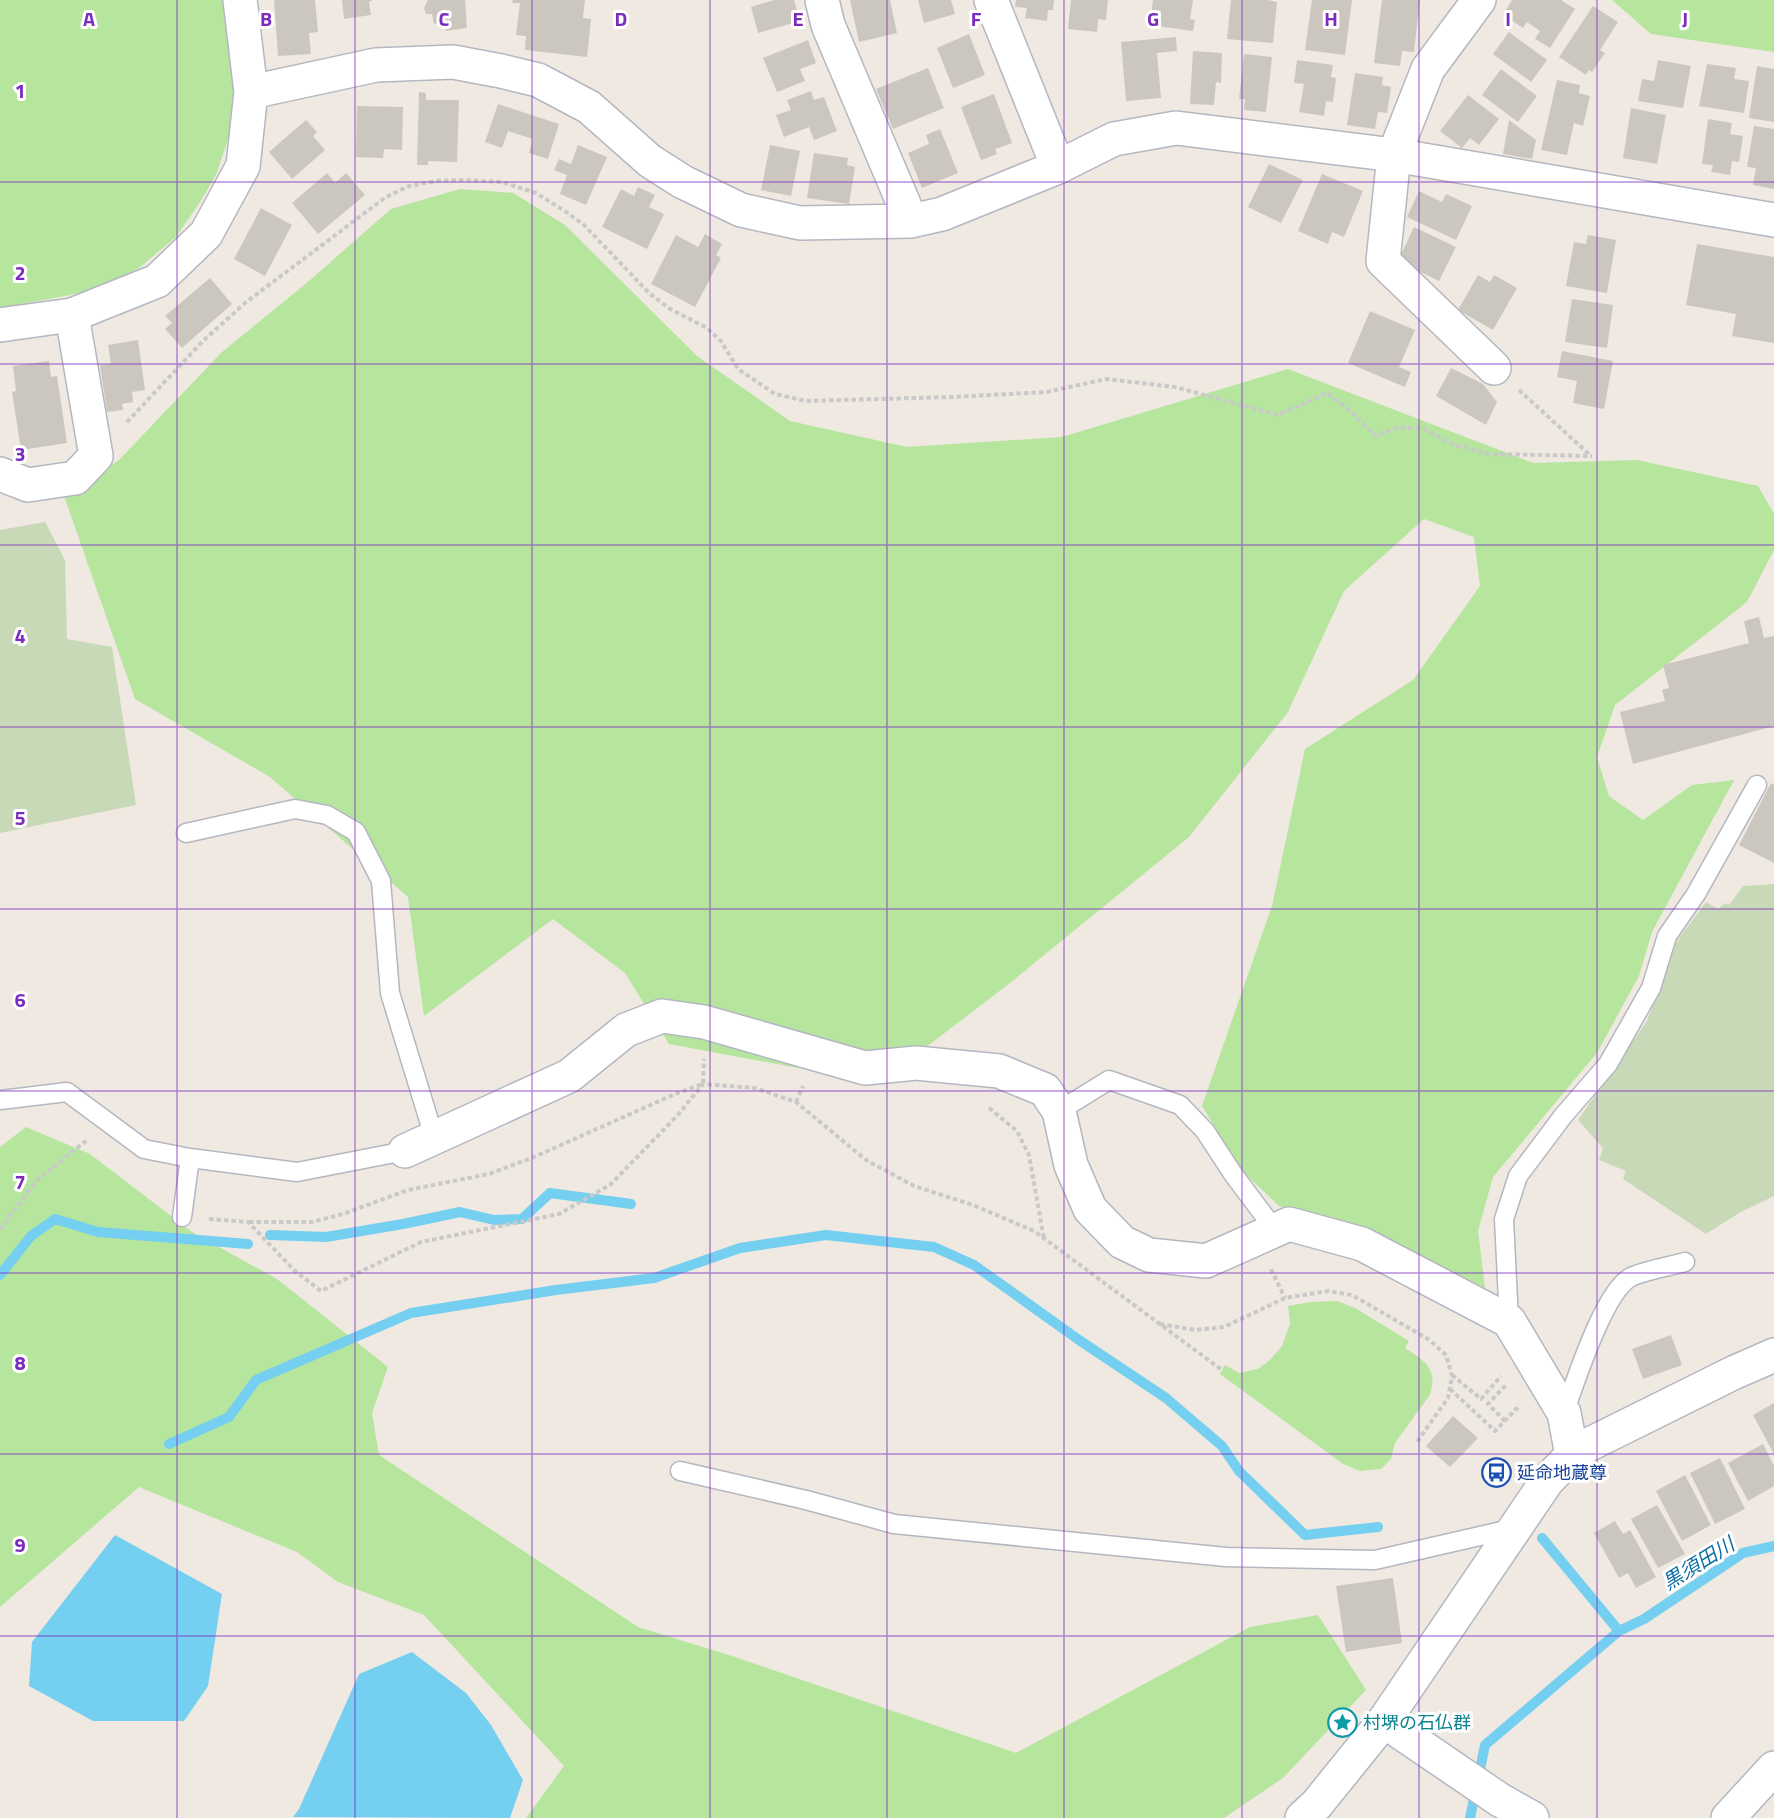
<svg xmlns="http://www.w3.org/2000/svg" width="1774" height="1818" viewBox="0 0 1774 1818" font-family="'Titillium Web','Noto Sans JP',sans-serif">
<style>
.green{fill:#b6e59e}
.cemetery{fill:#c8d9b8}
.water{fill:#75cff0}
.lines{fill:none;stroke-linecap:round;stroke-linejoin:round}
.stream{stroke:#75cff0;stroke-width:10}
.building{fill:#cbc7bf}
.lane-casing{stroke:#b4b7c1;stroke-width:21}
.street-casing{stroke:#b4b7c1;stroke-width:36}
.secondary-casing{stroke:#b4b7c1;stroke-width:36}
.path{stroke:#c9c9c9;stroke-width:4;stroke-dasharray:4.5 3;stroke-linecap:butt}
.lane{stroke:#fff;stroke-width:18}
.street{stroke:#fff;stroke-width:33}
.secondary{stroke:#fff;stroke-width:33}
.grid{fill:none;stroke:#7b2cbf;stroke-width:1.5;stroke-opacity:0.55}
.labels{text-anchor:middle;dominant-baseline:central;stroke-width:6;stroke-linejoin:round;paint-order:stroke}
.transit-label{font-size:18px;fill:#164399;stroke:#fff;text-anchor:start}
.culture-label{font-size:18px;fill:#0d838f;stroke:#fff;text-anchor:start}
.water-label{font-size:20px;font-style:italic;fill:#0d6fa3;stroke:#fff}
.grid-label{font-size:20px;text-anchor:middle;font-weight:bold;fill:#7b2cbf;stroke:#fff;stroke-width:6;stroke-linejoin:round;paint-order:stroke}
</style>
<rect width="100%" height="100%" fill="#efe9e1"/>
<!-- green -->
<path class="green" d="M0 0H224L239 87 227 142 216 175 200 202 176 237 139 268 102 289 0 308Z
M1612 0H1774V52L1651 34Z
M460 189 513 193 565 225 697 356 790 421 907 447 1062 437 1288 369 1533 463 1637 460 1758 486 1774 514V550L1747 602 1615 705 1597 757 1609 796 1643 820 1692 785 1734 780 1652 932 1639 976 1597 1053 1493 1177 1478 1231 1485 1288 1383 1236 1279 1206 1241 1170 1202 1106 1272 906 1305 749 1413 680 1480 586 1474 537 1424 519 1344 591 1288 712 1189 837 1010 983 879 1083 669 1044 625 973 553 919 424 1016 408 897 270 777 135 699 64 496 119 460 221 353 309 281 391 209Z
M26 1127 90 1154 192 1232 277 1279 388 1367 372 1413 379 1455 638 1627 735 1657 1016 1753 1250 1627 1318 1615 1366 1690 1283 1778 1224 1818H526L564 1766 424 1615 338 1582 297 1552 139 1487 0 1607V1147Z
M1337 1301 1355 1308 1409 1341 1405 1348C1424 1360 1440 1370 1429 1396L1395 1443 1391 1459 1381 1469 1360 1471 1343 1464 1220 1374 1225 1365 1239 1373 1258 1369 1270 1360 1282 1346 1290 1324 1288 1306 1311 1302Z"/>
<!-- cemetery -->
<path class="cemetery" d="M45 522 65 560 67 639 112 647 136 805 0 833V530Z
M1774 884V1196L1739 1213 1706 1234 1623 1179 1626 1171 1599 1160 1603 1148 1578 1120 1647 1021 1674 945 1706 902 1718 909 1725 903 1729 905 1743 886Z"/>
<!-- water -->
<path class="water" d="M115 1535 222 1594 208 1686 184 1721H93L29 1686 32 1642Z
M412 1652 466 1693 491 1725 523 1780 510 1818 293 1817 299 1809 359 1674Z"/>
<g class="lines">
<!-- stream -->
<path class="stream" d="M270 1235 326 1237 403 1224 460 1212 494 1220 522 1219 550 1193 631 1204
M0 1275 31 1236 55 1219 98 1232 248 1244
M169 1444 229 1417 256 1380 411 1313 556 1290 654 1278 740 1248 826 1235 934 1247 974 1265 1079 1340 1166 1398 1222 1446 1239 1471 1305 1535 1378 1527
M1542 1538 1619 1631
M1470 1818 1485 1745 1619 1631 1644 1619 1743 1553 1774 1546"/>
</g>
<!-- building -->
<path class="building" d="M274 0H315L318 32 309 33 311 54 278 56Z
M342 0H373L369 2 371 15 344 19Z
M428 0H465L467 28 446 31 443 22 434 24 432 14H426L424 8Z
M513 0H585L583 18 591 19 587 57 525 50 526 36 516 35 520 3H512Z
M774 0H794L800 21 758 33 751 7Z
M850 0H890L897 33 859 42Z
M918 0H951L955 14 924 23Z
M1016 0H1054L1053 10H1048L1047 21 1025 18 1027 8 1015 7Z
M1071 0H1108L1106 20 1098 19 1097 32 1068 29Z
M1153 0H1193L1190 19 1195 20 1193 31 1150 25Z
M1231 0H1268L1277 2 1273 43 1227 39Z
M1312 0H1352L1345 55 1305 50Z
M1382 0H1420L1414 52 1402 51 1400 66 1374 63Z
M1512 0H1561L1575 9 1550 48 1535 39 1540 31 1527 22 1523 28 1503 15Z
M1593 6 1618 22 1600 50 1605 53 1592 72 1589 70 1586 75 1559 57Z
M1509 32 1547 60 1531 82 1493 54Z
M969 34 985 75 953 88 937 48Z
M1176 37 1177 51 1157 53 1161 98 1126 101 1121 42Z
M808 40 816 63 800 69 805 81 777 92 763 58Z
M1193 51 1222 53 1221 83 1216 82 1214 105 1190 104Z
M1244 54 1272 57 1266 112 1244 110 1245 99H1239Z
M1297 60 1333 65 1331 77 1336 78 1333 102 1326 101 1324 116 1299 112 1304 84 1294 83Z
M1658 60 1691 66 1683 108 1638 101 1642 79 1654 81Z
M1707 64 1736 68 1734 79 1749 81 1744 113 1699 106Z
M1757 66 1774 69V122L1749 118Z
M928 68 944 108 893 129 876 89Z
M1501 69 1537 96 1518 122 1482 95Z
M1355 73 1383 77 1382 85 1391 87 1387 113 1378 112 1375 129 1347 125Z
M1557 80 1580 85 1579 93 1590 96 1583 126 1574 123 1567 155 1541 150Z
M811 91 814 100 824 97 837 131 814 140 809 127 784 137 776 115 791 110 787 100Z
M419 92 426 93V100H459L457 162 428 161V165H417Z
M994 94 1012 143 995 149 997 154 981 160 961 107Z
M1468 95 1499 119 1479 145 1470 138 1462 148 1440 131Z
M498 104 559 124 548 159 529 153 533 139 508 131 502 148 485 142Z
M357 106 403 107 402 150 384 149 383 158 356 157Z
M1631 108 1666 115 1657 164 1623 158Z
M1708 119 1732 123 1730 134 1743 136 1739 162 1732 161 1730 175 1711 172 1713 165 1702 164Z
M306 120 317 132 313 136 325 150 292 179 269 152Z
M1509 120 1536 140 1532 159 1503 154Z
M1754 126 1774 129V189L1753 185 1756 168 1747 167Z
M940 129 958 173 922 188 908 153 929 144 926 135Z
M578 145 607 157 586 205 560 194 567 175 554 170 559 159 571 164Z
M770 145 800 151 791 196 761 190Z
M814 153 848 158 847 165 855 167 849 204 807 198Z
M1269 164 1303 180 1281 223 1248 207Z
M327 173 335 183 346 173 365 195 318 234 292 203Z
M1322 174 1363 191 1344 237 1332 232 1328 244 1298 231Z
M638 187 655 195 649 207 664 214 647 249 602 227 621 189 634 196Z
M1419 191 1442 202 1446 194 1472 206 1456 240 1407 217Z
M261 208 292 225 265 276 234 259Z
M1414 227 1456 247 1439 281 1398 261Z
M705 234 722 244 716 255 721 258 695 307 651 284 676 235 698 247Z
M1588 235 1616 240 1607 293 1566 286 1574 242 1586 244Z
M1697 244 1774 257V343L1732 336 1736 314 1686 305Z
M1478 275 1490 282 1494 275 1517 288 1493 330 1458 310Z
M210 278 232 304 182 348 165 329 172 323 165 316Z
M1572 299 1613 305 1607 348 1565 342Z
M1370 311 1415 330 1399 367 1411 372 1405 387 1348 363Z
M138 340 145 390 132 392 133 402 122 404 123 410 107 412 100 365 111 364 108 345Z
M1562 351 1613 361 1604 409 1573 403 1577 381 1557 377Z
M49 361 51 377 57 376 67 443 21 450 12 392 16 391 13 366Z
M1451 368 1483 384 1497 402 1486 425 1436 396Z
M1759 617 1764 638 1774 636V726L1633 764 1620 712 1665 701 1662 690 1669 688 1663 665 1749 643 1744 621Z
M1771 783 1774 785V863L1739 845Z
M1671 1335 1682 1365 1643 1379 1632 1349Z
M1774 1403V1454L1753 1415Z
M1453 1416 1478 1438 1450 1467 1426 1446Z
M1763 1444 1774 1466V1486L1748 1501 1728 1463Z
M1720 1458 1745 1509 1715 1524 1690 1473Z
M1685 1475 1711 1525 1682 1541 1656 1491Z
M1657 1505 1685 1554 1658 1568 1631 1519Z
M1615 1521 1623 1534 1630 1530 1656 1577 1636 1588 1628 1573 1619 1578 1594 1533Z
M1393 1578 1402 1643 1346 1652 1336 1586Z"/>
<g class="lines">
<defs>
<path id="lane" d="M186 833 295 809 327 815 356 832 381 881 390 993 434 1137
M0 1100 67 1092 144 1149 190 1158 297 1172 405 1151
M1059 1111 1109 1080 1180 1105 1205 1131 1233 1174 1275 1230
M182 1217 190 1158
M1509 1321 1504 1219 1518 1176 1563 1116 1608 1064 1651 988 1667 936 1696 894 1757 785
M1564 1413C1575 1383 1604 1291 1631 1277 1642 1271 1671 1266 1685 1262
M680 1471 806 1500 894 1524 1226 1557 1375 1560 1515 1528"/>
<path id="street" d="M822 0 828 25 911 221
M991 0 1058 167
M1479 0 1428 69 1394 155 1383 261 1494 368
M251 92 376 65 453 62 501 71 538 80 589 107 650 161 683 182 741 210 800 223 911 221 942 214 1058 167 1114 139 1176 128 1394 155 1774 220
M0 325 72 315 157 281 206 234 243 166 251 92 240 0
M0 474 28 485 75 478 96 456 72 315
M405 1151 569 1076 626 1030 662 1016 704 1022 865 1068 916 1063 999 1071 1045 1090 1059 1111 1071 1165 1090 1209 1122 1242 1149 1255 1206 1261 1289 1224 1362 1244 1509 1321 1564 1413 1572 1455
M1384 1721 1500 1800 1532 1818
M1728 1818 1774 1768"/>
<path id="secondary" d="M1302 1818 1317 1804 1384 1721 1547 1481 1572 1455 1586 1446 1733 1373 1774 1355"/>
</defs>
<!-- lane casing -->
<use href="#lane" class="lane-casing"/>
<!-- street casing -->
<use href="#street" class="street-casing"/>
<!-- secondary casing -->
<use href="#secondary" class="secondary-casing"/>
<!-- path -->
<path class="path" d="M1519 390 1591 456
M127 422 203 341 245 303 386 197 409 186 436 181 462 180 502 182 536 193 565 211 584 225 649 293 670 309 707 328 721 341 738 369 775 394 806 401 952 397 1047 392 1106 379 1175 387 1278 415 1327 393 1347 408 1376 436 1399 427 1424 429 1452 444 1488 454 1592 456
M796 1102 803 1086
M989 1108 1017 1131 1029 1155 1044 1239
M209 1219 248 1222 295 1271 321 1291 421 1242 559 1214 610 1185 677 1116 703 1084 755 1088 796 1102 866 1160 914 1186 973 1205 1034 1231 1222 1370
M249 1222H312L343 1214 408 1190 489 1174 534 1157 675 1094 703 1084 704 1059
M0 1229 37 1180 87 1140
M1271 1269 1285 1298
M1160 1324 1195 1330 1224 1327 1285 1298 1328 1291 1352 1295 1428 1339 1446 1355 1452 1376 1448 1398 1417 1442
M1452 1375 1481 1399 1501 1376
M1450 1389 1495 1431 1520 1405
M1505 1421 1488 1404 1506 1385"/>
<!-- lane -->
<use href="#lane" class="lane"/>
<!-- street -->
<use href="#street" class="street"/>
<!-- secondary -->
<use href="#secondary" class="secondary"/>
</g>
<!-- grid -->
<path class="grid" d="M177 0V1818M355 0V1818M532 0V1818M710 0V1818M887 0V1818M1064 0V1818M1242 0V1818M1419 0V1818M1597 0V1818M0 182H1774M0 364H1774M0 545H1774M0 727H1774M0 909H1774M0 1091H1774M0 1273H1774M0 1454H1774M0 1636H1774"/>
<!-- icons -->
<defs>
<symbol id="bus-ring" viewBox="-11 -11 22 22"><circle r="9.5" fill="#fff" stroke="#1a4fb4" stroke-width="1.5"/><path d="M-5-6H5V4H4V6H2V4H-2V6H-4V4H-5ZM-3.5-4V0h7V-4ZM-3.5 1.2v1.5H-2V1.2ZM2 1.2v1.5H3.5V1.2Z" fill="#1a4fb4"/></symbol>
<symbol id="sight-ring" viewBox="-11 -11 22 22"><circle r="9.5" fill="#fff" stroke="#0f9aa8" stroke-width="1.5"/><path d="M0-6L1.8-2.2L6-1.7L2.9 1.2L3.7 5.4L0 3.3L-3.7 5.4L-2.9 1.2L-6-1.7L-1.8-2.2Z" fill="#0f9aa8"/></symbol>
</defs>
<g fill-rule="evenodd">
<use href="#bus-ring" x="1480" y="1456" width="33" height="33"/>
<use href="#sight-ring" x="1326" y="1706" width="33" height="33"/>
</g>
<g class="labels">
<!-- transit labels -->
<g class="transit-label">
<text x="1517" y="1472">延命地蔵尊</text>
</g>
<!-- culture labels -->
<g class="culture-label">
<text x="1363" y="1722">村堺の石仏群</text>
</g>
<!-- water labels -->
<g class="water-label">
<text transform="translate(1698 1563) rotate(-32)">黒須田川</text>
</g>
</g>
<g class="grid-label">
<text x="89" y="26">A</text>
<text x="266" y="26">B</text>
<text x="444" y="26">C</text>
<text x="621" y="26">D</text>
<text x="798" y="26">E</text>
<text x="976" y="26">F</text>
<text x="1153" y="26">G</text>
<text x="1331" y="26">H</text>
<text x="1508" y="26">I</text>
<text x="1685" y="26">J</text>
<text x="20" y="98">1</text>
<text x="20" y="280">2</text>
<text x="20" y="461">3</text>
<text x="20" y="643">4</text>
<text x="20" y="825">5</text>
<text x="20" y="1007">6</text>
<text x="20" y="1189">7</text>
<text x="20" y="1370">8</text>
<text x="20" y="1552">9</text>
</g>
</svg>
